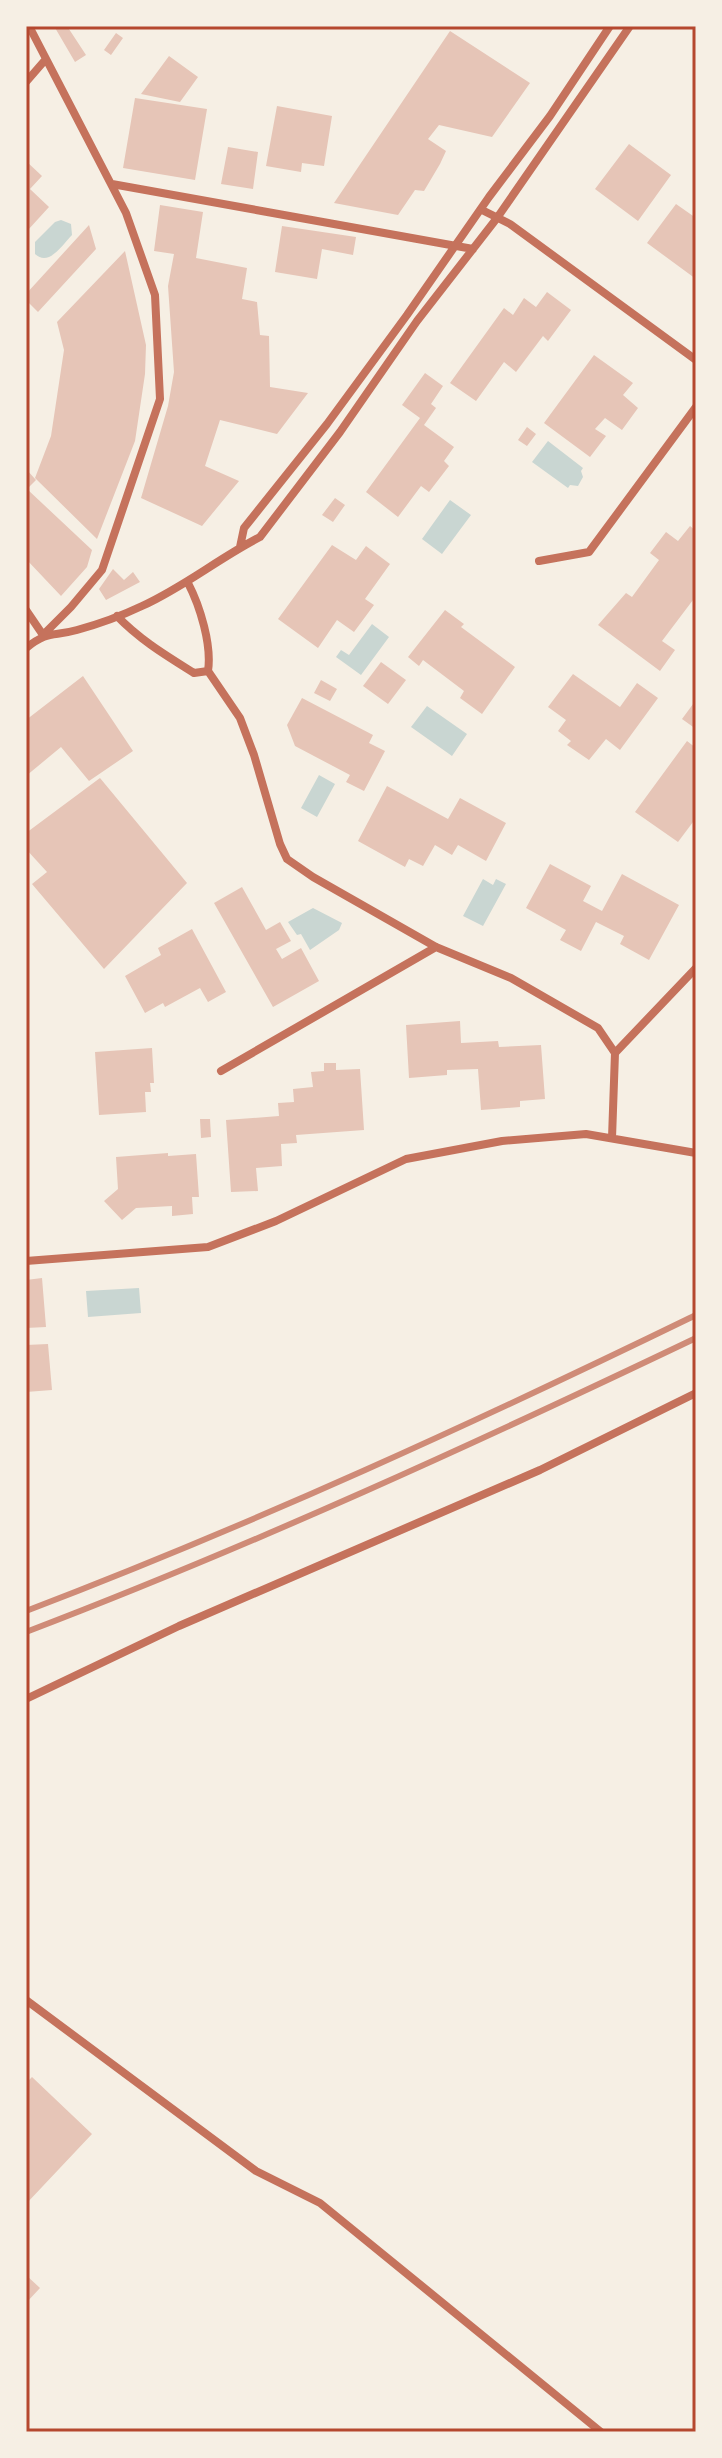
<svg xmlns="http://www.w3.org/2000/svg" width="722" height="2458" viewBox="0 0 722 2458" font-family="Jost,sans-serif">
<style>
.water{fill:#c9d6d2}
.building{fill:#e6c5b7}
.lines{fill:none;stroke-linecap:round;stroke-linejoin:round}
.minor{stroke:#c5725c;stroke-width:8}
.rail{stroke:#cf8b77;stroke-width:6}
.neatline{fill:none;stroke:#b5482f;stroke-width:3}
</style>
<rect width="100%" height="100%" fill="#f6efe4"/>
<!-- water -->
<path class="water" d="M61 220 71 224 72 235C62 245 49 267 35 254V242L55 222Z
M548 441 583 468 581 471 583 477 578 486 570 485 568 488 532 462Z
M450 500 471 515 442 554 422 539Z
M372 624 389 637 361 675 336 657 341 650 349 655Z
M427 706 467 734 452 756 411 727Z
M319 775 335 784 317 817 301 808Z
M483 879 493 885 496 879 506 884 483 926 463 916Z
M313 908 342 923 339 930 310 950 301 934 297 935 288 922Z
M139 1288 141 1313 88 1317 86 1291Z"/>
<!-- building -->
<path class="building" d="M54 26H67L86 55 75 62Z
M450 31 530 83 492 137 439 125 428 139 446 151 440 164 424 191 415 190 398 215 334 203Z
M116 33 123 38 111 55 104 50Z
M169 56 198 77 180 102 141 94Z
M135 98 207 109 195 180 123 168Z
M277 106 332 116 324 166 302 163 301 172 266 166Z
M629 144 671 175 638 221 595 189Z
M228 147 258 152 253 189 221 184Z
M26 161 42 176 30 189 49 207 28 230Z
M676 204 696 218V279L647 243Z
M160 205 203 212 196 258 247 268 242 299 257 302 260 335 269 336 270 387 308 393 277 434 220 420 205 466 239 481 202 526 141 498 168 406 174 372 168 286 174 254 154 251Z
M89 225 96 249 38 312 26 300V294Z
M282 226 356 237 353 255 322 249 317 279 275 272Z
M125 251 146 345 145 374 135 441 97 539 35 478 51 436 64 350 57 322Z
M547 292 571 310 548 341 543 336 516 372 504 362 476 401 450 383 504 308 513 315 524 298 536 307Z
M594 355 633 383 623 395 638 408 622 430 605 418 595 429 606 436 590 457 544 423Z
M425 373 443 386 431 404 436 408 424 425 454 447 444 461 449 466 429 492 421 486 398 517 366 492 420 418 402 405Z
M527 427 536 434 527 446 518 440Z
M26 469 36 480 27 489 92 550 87 567 61 596 26 559Z
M335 498 345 505 333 522 322 515Z
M690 526 696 531V580L694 584 696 585V596L662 641 675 650 660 671 598 625 626 593 632 597 659 560 650 553 666 532 678 541Z
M332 545 356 560 366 546 390 564 365 599 374 605 354 632 337 620 318 648 278 619Z
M113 569 124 580 133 572 140 582 106 600 99 589Z
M445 610 464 624 461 627 515 667 482 714 460 698 464 691 423 660 419 666 408 657Z
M381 662 406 680 388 704 363 686Z
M573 674 620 707 637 683 658 698 620 750 606 739 589 760 567 745 571 741 558 731 566 720 548 707Z
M83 676 133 751 89 781 61 747 26 776V720Z
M321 680 337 689 330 701 314 693Z
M302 698 373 735 369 743 385 751 364 791 346 782 350 775 295 746 287 725Z
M696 700V729L682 719Z
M687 741 696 748V818L678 842 635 812Z
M100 778 187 883 104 969 32 884 47 872 26 849V833Z
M387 786 448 819 460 798 506 823 486 861 458 845 452 855 435 845 423 866 409 859 405 867 358 841Z
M550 864 591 886 583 901 602 911 622 874 679 905 649 960 620 944 624 936 596 922 581 951 560 940 566 930 526 908Z
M242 887 266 930 280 922 291 941 276 949 282 959 301 948 319 981 273 1007 214 903Z
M192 929 226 992 208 1002 200 988 165 1007 163 1003 145 1013 125 976 161 955 158 948Z
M460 1021 461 1043 498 1041 499 1047 541 1045 545 1099 520 1101V1107L481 1110 478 1069 447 1070V1075L409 1078 406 1025Z
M152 1048 154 1083H150L151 1092H145L146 1112 99 1115 95 1052Z
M324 1063H336V1070L360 1069 364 1130 296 1135 297 1143 281 1144 282 1166 256 1168 258 1191 231 1192 226 1120 279 1116 278 1103 294 1102 293 1089 313 1087 311 1072 324 1071Z
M200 1119H210L211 1137 201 1138Z
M168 1153V1156L196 1154 199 1197H192L193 1214 172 1216V1206L136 1208 122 1220 104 1201 118 1189 116 1157Z
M42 1278 46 1327 26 1328V1280Z
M48 1344 52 1390 26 1392V1345Z
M32 2077 92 2134 26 2204V2083Z
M26 2275 40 2288 26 2303Z"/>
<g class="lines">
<!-- minor -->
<path class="minor" d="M26 82 46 59
M112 184 473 249
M482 210 510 224 696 360
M240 547 244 528 327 424 407 315 489 197 550 116 610 26
M539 561 589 552 696 407
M188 583C200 606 212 645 208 671L240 718 254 755 280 844 287 859 313 877 436 947 511 978 598 1028 615 1053 612 1138
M26 610 43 635 71 607 102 570 160 399 155 295 126 213 29 26
M117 616C140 640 167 656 194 673L208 671
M26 648C49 630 52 637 77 630 99 624 121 616 142 606 184 587 219 558 260 537L340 432 417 321 497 218 630 26
M615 1053 696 968
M221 1071 436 947
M26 1261 208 1247 276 1221 406 1159 502 1141 586 1134 696 1153
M26 1699 179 1626 540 1470 696 1393
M26 2000 256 2171 320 2203 601 2432"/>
<!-- rail -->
<path class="rail" d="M26 1611C254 1524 476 1422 696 1315
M26 1632C254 1545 476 1443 696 1338"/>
</g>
<!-- border -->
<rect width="722" height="2458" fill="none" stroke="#f6efe4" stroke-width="56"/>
<rect x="28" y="28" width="666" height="2402" class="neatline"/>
</svg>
